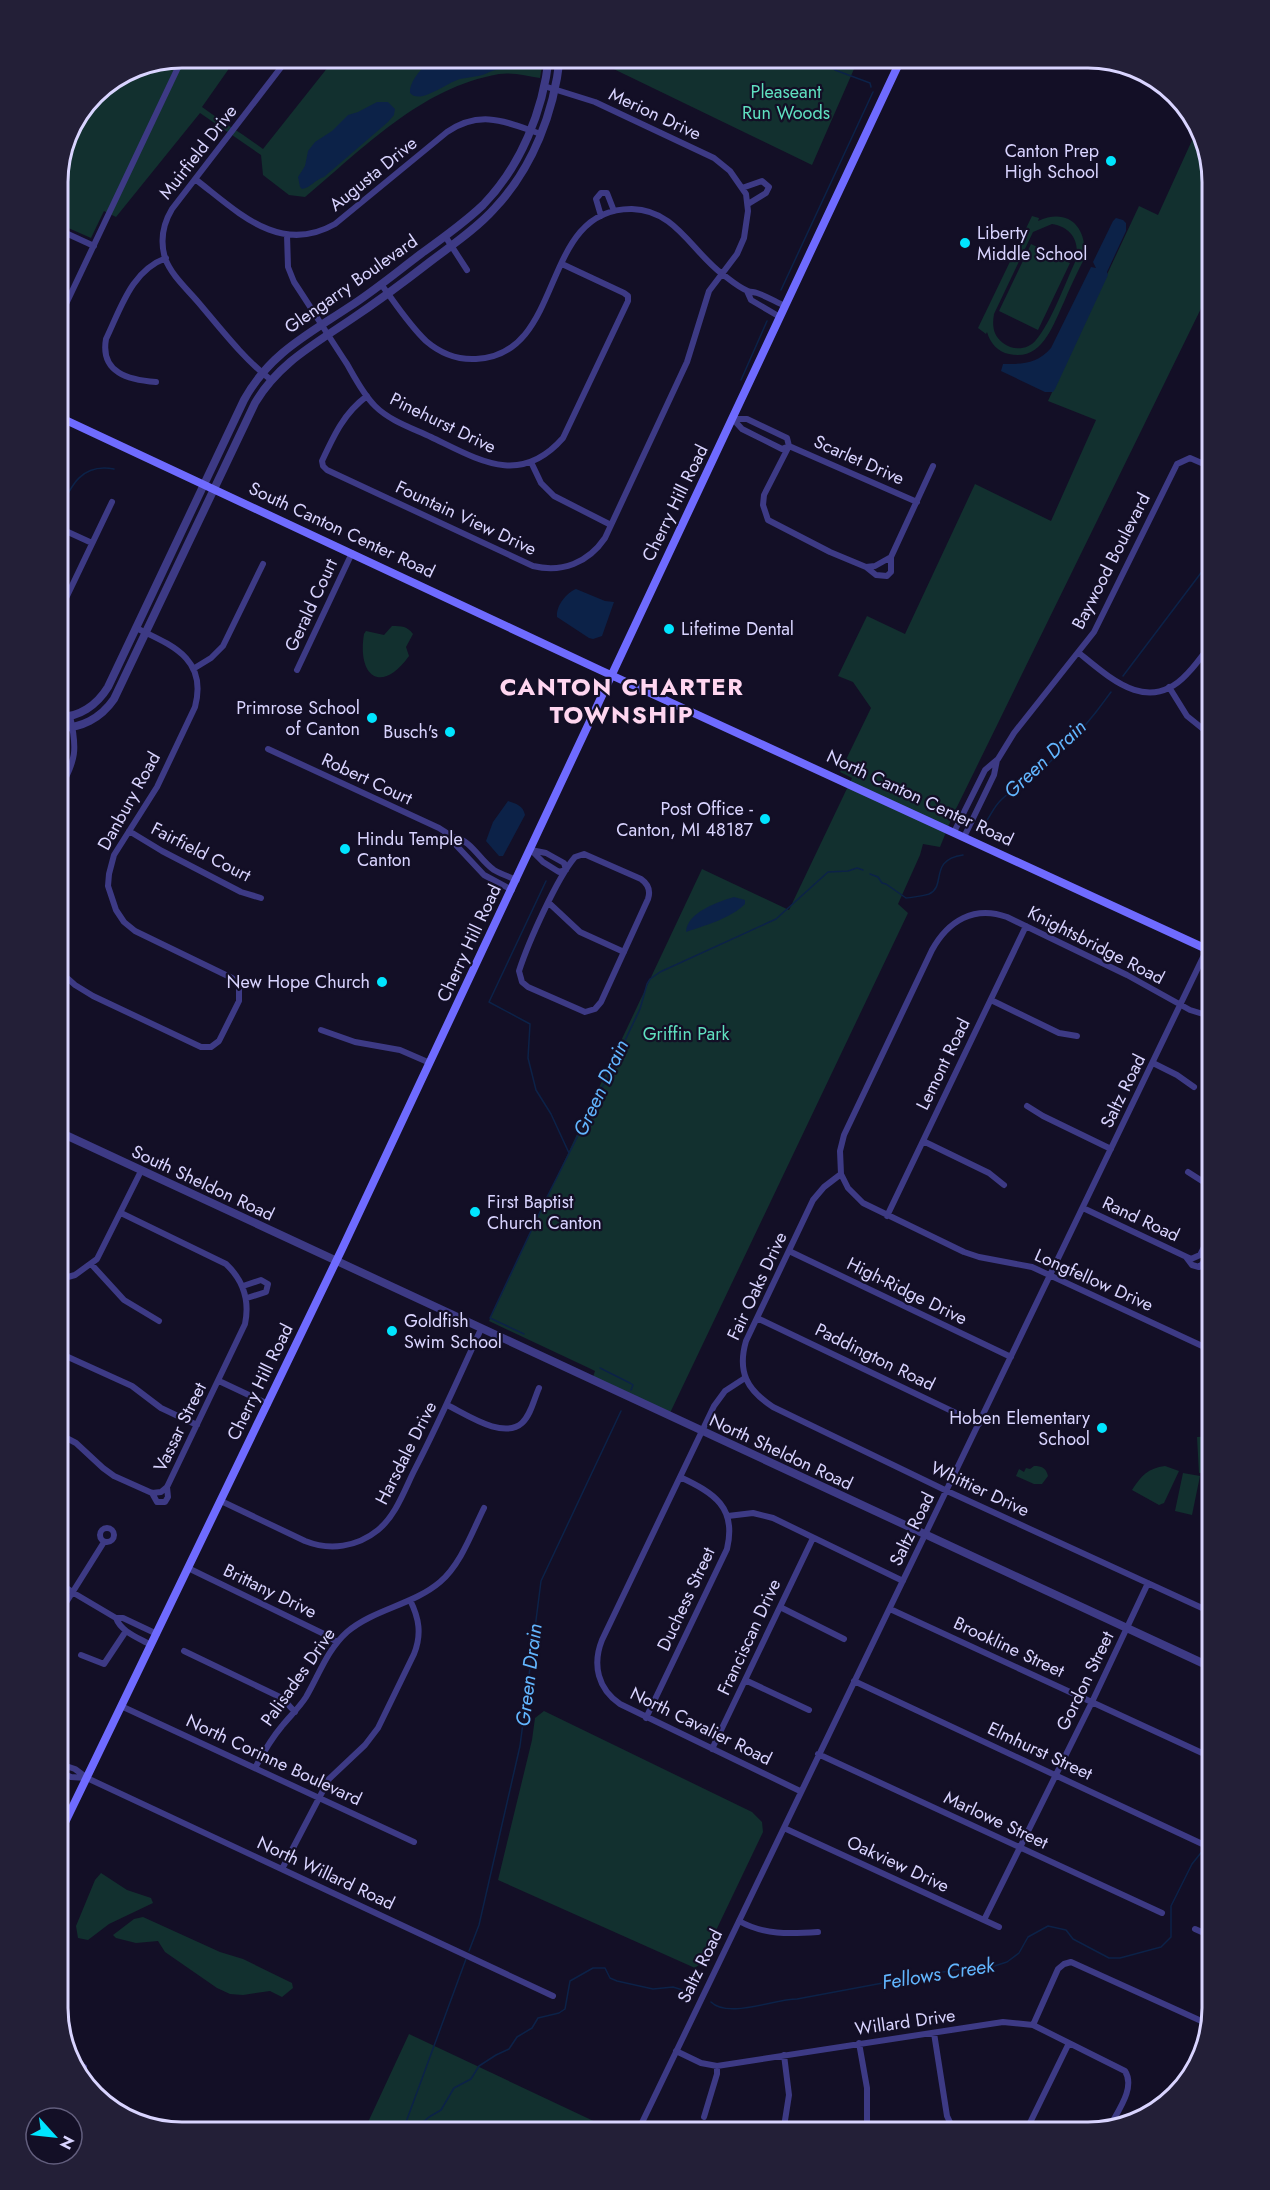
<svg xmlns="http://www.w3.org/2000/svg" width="1270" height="2190" viewBox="0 0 1270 2190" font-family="Jost,sans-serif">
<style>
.green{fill:#12302f;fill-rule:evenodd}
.water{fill:#0c2248}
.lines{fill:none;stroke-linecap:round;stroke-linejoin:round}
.stream{stroke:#0c2248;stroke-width:1.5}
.minor{stroke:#3d3a85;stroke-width:6}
.tertiary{stroke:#3d3a85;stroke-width:8}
.secondary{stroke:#6f6bff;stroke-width:8}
.poi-dot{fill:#00e5ff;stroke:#130f26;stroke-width:2}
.labels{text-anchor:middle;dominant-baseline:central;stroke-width:4.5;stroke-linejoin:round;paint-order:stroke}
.park-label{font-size:18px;fill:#5fe0c0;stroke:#130f26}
.street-label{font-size:18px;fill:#d9d4ff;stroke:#130f26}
.poi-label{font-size:18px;fill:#d9d4ff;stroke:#130f26;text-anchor:end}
.water-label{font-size:20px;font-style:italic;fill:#62b6ff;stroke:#130f26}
.district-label{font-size:24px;font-weight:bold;letter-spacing:1.5px;fill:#ffd6f0;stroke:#130f26}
.rim{fill:none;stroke:#d9d4ff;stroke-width:3}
</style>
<rect width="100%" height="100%" fill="#130f26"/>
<!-- green -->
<path class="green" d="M181 57H233L229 61 228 70 202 107C222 122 243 134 263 149L336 57H828L854 69 812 165 593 59H543L540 78C527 76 513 72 499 74 420 88 364 148 305 197L289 195 263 175 261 155 200 113 116 217 104 211 91 238 57 223V173L70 126 94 93 134 66Z
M1199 125 1213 181V284L953 815 940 847 923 844 920 855 898 904 908 913 670 1413 593 1377 595 1371 591 1369 489 1321 702 869 789 910 852 778 840 772 871 708 853 682 838 676 867 616 905 634 975 484 1051 521 1096 420 1048 401 1139 206 1158 215Z
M1032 216 1039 218 1038 221C1069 207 1088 228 1084 259 1077 273 1070 287 1064 302 1053 325 1042 362 1009 354 998 352 990 343 987 332L986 334 978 328ZM1052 224C1071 227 1080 241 1076 260 1066 281 1051 323 1036 340 1028 350 1013 351 1003 343 993 335 992 326 994 314L1033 232Z
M1031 244 1070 263 1038 330 999 311Z
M392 626C402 626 407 626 413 634L406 647 409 656C381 695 357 676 364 634L366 631 384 635Z
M1213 1436V1472L1199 1473 1197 1437Z
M1034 1466C1042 1466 1046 1468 1048 1476L1042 1484H1034L1016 1476 1019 1469 1024 1472 1026 1468 1030 1469Z
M1165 1466 1179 1471 1164 1503 1159 1505 1132 1490C1141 1476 1148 1468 1165 1466Z
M1183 1473 1200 1476 1192 1515 1175 1511Z
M544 1711 752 1812 762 1822 763 1832 700 1964 695 1968 498 1880 532 1740 535 1718Z
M101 1873 127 1890 151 1898 153 1903 109 1924 88 1940 78 1938 76 1926 95 1880Z
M143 1917 220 1952 243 1959 292 1983 293 1988 282 1997 270 1991 243 1995 230 1994 217 1988 165 1952 158 1941 136 1943 116 1938 113 1935 134 1919Z
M409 2034 619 2133H363Z"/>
<!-- water -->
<path class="water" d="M436 57H527C524 73 509 68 496 70 490 71 485 75 478 76 472 77 466 78 460 79 446 83 420 105 410 93 409 80 426 63 436 57Z
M377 102H388L395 109 394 115 388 122 324 177C315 180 310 188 302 189L300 187 298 177 305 166 308 151 315 142 332 131 348 115 358 112Z
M1116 218 1123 220 1126 223V231L1107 272 1108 275 1055 389 1053 392H1045L1001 371 1003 364C1023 364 1037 364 1051 348L1091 267 1096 268 1093 262 1113 221Z
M576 589 605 601 614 602 602 636 593 639 589 638 557 617C556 606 566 593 576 589Z
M508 801C516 804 523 805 525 815L503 856H499L486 841 493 822Z
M734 897 745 900V904C730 919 703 926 686 932 687 912 718 902 734 897Z"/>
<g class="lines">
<!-- stream -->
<path class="stream" d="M829 63 835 70 870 83 871 87
M781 290 873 92
M741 380 767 321
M60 510C71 485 82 463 114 469
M1123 676 1213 557
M981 828C990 819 992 808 1002 799 1015 787 1030 779 1043 768 1069 746 1091 720 1111 692
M870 874 878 877 882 883 886 884 906 898C908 898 928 895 929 894 947 886 928 860 963 855
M546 881 489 1002 530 1024 528 1058 536 1090 551 1114 569 1153
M524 1334 490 1318 548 1195 608 1076 640 1009 647 984 650 979 660 972 776 919 828 872 848 871 857 868 863 870
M600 1368 630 1383 633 1385 631 1390
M1207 1845 1213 1836
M469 1951 479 1925 520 1746 541 1581 621 1411
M711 2002C728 2019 774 1999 797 1999L931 1974 961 1969 988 1968 1007 1962 1019 1953 1028 1937 1048 1926 1066 1930 1073 1939 1109 1958H1120L1161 1947 1171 1937V1906L1192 1864 1204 1849
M402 2133 466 1959
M411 2133 429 2117 441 2110 454 2088 471 2079 479 2066 496 2055 509 2049 517 2037 532 2028 538 2018 559 2013 565 2009 570 1981 593 1968H605L610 1978 617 1981 653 1989 673 1987 692 1993"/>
<!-- minor -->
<path class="minor" d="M195 179C237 211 279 256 335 224L447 132C481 109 506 122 541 134
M742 188 762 181 769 187 766 193 748 204
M601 216 596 199 601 193H607L614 211
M57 229 94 246
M287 235 288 267 294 282C312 309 329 337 347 364 355 378 363 394 375 406 390 421 412 428 431 437 479 460 520 487 563 438L628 301V296L624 293 562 264
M445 236 467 270
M381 284C395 303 409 325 426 341 440 353 458 360 476 359 567 355 538 208 632 209 675 210 691 250 721 273 729 279 739 288 748 291 751 292 754 292 757 293 766 296 776 302 785 306
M747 291 751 300 780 317
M57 323 183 57
M271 380C243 358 221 329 198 302 187 289 171 275 165 258 160 241 163 224 172 209L289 57
M156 382C129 380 100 373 106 339 121 308 131 271 166 258
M367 396C344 413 334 435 322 461L323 466 327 470 533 566C562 573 588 563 605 538L687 362 709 291 737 254 744 238 748 211 746 194 730 171 714 158 595 102 544 86
M789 446 764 495 763 505 768 520 830 552 866 567 875 566 891 557 933 466
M789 446 787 438 747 419H733L742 429 782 449 789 446 917 502
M531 462 541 483 554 496 611 525
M57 527 92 543
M866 567 876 575 887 576 891 572V557
M57 617 112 502
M1079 653C1111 679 1149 715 1187 674 1197 664 1205 652 1213 641
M193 669 211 658 223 646 263 564
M297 670 352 553
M1169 687 1187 716 1213 737
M268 749 439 828 453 837
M57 796C74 760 79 756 70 716
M129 831 162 851 241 892 261 898
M954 832 985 770 998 759 1014 733 1094 632 1177 464 1190 458 1213 468
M964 837 994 775 997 760
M531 850 546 853 564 863 566 870 559 872 543 862Z
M584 854 641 879C648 884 651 890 648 899L601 1002 595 1009 585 1012 528 987 522 982 519 971C528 943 557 878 575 857Z
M512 890 484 875 455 844 453 837C472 840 479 860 494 870 501 874 509 877 517 880
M549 903 580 932 624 952
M57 969 75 985 93 996 201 1047H211L219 1041 239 1001V986L232 978 135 931 124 922 116 910 108 886 109 874 114 855 157 787 195 707C208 658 171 645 136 628
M991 1000 1059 1033 1077 1036
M321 1030 355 1042 400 1050 430 1063
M1153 1063 1177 1075 1194 1087
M1027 1106 1043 1116 1111 1149
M923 1141 989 1173 1004 1185
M1188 1172 1213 1188
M841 1174 848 1188 863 1203 964 1252 979 1257 1032 1267 1213 1351
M1083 1208 1191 1259 1200 1255 1213 1229
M887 1216 1026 926
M789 1251 1011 1357
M1186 1257 1192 1265 1199 1267C1206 1262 1205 1257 1204 1249
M92 1265 124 1300 159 1321
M57 1280 75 1275 97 1259 141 1171
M243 1286 261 1280 268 1284 266 1292 247 1298
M757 1318 979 1424
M57 1352 132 1386 161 1408 197 1425
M745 1378 725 1391 714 1406 602 1640C592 1665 598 1689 620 1704L800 1791
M219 1381 268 1404
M447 1405C466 1414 503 1440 522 1423 531 1415 534 1399 539 1388
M57 1433 76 1443 103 1468 114 1476 152 1493 161 1492 167 1487 245 1324C250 1300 244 1281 226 1264L121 1213
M152 1493 157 1502H165L168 1497 167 1487
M221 1501 305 1541C330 1551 357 1547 378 1530 396 1515 404 1491 414 1471 438 1425 459 1377 481 1329
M728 1516 753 1513 773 1518 903 1581
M100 1535a7 7 0 1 1 14 0a7 7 0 1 1-14 0Z
M188 1568 324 1634 337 1642
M57 1581 72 1592 116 1618H123L157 1634
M780 1607 844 1639
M890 1609 1213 1758
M1213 1613 947 1491 773 1407C747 1390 737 1372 746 1341L813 1200 824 1187 841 1174 840 1151 844 1135 932 950C948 921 974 905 1007 917L1127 975 1190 1010 1213 1017
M57 1617 104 1542
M116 1618C121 1632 139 1638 151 1645
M184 1651 282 1698 295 1712
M81 1655 104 1664 126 1631
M745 1680 809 1710
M854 1681 1213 1849
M121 1706 414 1842
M646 1718 727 1549C737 1507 714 1493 680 1477
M712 1749 813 1538
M818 1754 1162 1913
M57 1763 75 1769 87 1778 553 1996
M255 1768C263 1753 271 1739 282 1726 290 1716 299 1708 306 1697 319 1675 327 1650 347 1632 374 1609 413 1605 440 1582 461 1564 472 1532 484 1508
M57 1771 71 1777 86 1778
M784 1828 999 1927
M282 1869 329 1779 365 1745 378 1728 414 1654C422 1634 419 1618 410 1600
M984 1920 1092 1702 1148 1583
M739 1921C764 1935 789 1934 818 1932
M1195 1929 1213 1937
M1033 2025 1058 1969 1064 1964 1071 1962 1208 2024
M934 2033 947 2116 955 2133
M859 2043 867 2088V2133
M676 2051 701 2063 717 2066 1003 2022 1033 2025 1125 2071C1136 2088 1117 2112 1109 2128
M69 2060 84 2067
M704 2117 717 2074V2066
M637 2133 1207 949
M783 2133 789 2095 784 2055
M944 2133 949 2122
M1025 2133 1069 2043"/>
<!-- tertiary -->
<path class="tertiary" d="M57 717C79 718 97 705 108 687L244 400C269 354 307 335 349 307 374 291 398 271 422 253 443 238 464 223 483 205 521 166 543 111 549 57
M57 728C81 729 101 718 114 699L255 403C278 364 313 345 350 320 377 302 404 282 431 261 452 245 476 229 494 209 533 168 554 112 560 57
M1207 949 1213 937
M57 1131 1213 1668
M640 2126 656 2133"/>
<!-- secondary -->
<path class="secondary" d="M57 416 600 670 1213 952
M57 1839 342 1249 902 57"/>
</g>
<!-- markers -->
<g class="poi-dot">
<circle cx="1111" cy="161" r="6"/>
<circle cx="965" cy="243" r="6"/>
<circle cx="669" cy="629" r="6"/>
<circle cx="372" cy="718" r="6"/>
<circle cx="450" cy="732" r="6"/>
<circle cx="765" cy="819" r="6"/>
<circle cx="345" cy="849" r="6"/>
<circle cx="382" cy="982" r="6"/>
<circle cx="475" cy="1212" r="6"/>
<circle cx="392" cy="1331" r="6"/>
<circle cx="1102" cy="1428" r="6"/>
</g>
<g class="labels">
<!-- park labels -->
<g class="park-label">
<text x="786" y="92">Pleaseant<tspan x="786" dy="21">Run Woods</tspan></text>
<text x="686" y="1034">Griffin Park</text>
</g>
<!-- street labels -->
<g class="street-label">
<text transform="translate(655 114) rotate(25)">Merion Drive</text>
<text transform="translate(198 152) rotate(-52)">Muirfield Drive</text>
<text transform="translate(373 174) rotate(-39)">Augusta Drive</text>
<text transform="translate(351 284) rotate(-35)">Glengarry Boulevard</text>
<text transform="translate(443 423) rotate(26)">Pinehurst Drive</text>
<text transform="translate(859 460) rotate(24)">Scarlet Drive</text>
<text transform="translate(675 503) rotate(-64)">Cherry Hill Road</text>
<text transform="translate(466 518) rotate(25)">Fountain View Drive</text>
<text transform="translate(342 530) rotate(25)">South Canton Center Road</text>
<text transform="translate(1111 561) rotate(-63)">Baywood Boulevard</text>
<text transform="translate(311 605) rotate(-65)">Gerald Court</text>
<text transform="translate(367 779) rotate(25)">Robert Court</text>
<text transform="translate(920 798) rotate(25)">North Canton Center Road</text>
<text transform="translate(129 801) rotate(-61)">Danbury Road</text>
<text transform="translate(201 852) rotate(27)">Fairfield Court</text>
<text transform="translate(469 943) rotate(-65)">Cherry Hill Road</text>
<text transform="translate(1096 945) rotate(27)">Knightsbridge Road</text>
<text transform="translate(943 1064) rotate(-64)">Lemont Road</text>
<text transform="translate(1123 1091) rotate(-64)">Saltz Road</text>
<text transform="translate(203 1183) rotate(25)">South Sheldon Road</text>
<text transform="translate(1141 1219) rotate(25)">Rand Road</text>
<text transform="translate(1094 1280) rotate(24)">Longfellow Drive</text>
<text transform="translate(757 1286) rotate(-65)">Fair Oaks Drive</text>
<text transform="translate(907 1291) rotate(26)">High-Ridge Drive</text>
<text transform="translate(875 1357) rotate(26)">Paddington Road</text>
<text transform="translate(260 1382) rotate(-64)">Cherry Hill Road</text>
<text transform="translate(180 1427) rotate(-64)">Vassar Street</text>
<text transform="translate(781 1452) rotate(25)">North Sheldon Road</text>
<text transform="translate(406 1453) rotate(-63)">Harsdale Drive</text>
<text transform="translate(980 1489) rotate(25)">Whittier Drive</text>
<text transform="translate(912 1529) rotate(-64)">Saltz Road</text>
<text transform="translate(270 1591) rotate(26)">Brittany Drive</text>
<text transform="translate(686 1599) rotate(-65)">Duchess Street</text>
<text transform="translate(749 1637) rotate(-65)">Franciscan Drive</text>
<text transform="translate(1009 1647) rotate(25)">Brookline Street</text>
<text transform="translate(298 1677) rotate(-55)">Palisades Drive</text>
<text transform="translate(1085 1681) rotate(-64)">Gordon Street</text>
<text transform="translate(701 1726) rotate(26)">North Cavalier Road</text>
<text transform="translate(1040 1751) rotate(25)">Elmhurst Street</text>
<text transform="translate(274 1760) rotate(25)">North Corinne Boulevard</text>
<text transform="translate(996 1820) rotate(25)">Marlowe Street</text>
<text transform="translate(898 1864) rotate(25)">Oakview Drive</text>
<text transform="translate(326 1873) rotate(25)">North Willard Road</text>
<text transform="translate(700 1966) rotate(-64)">Saltz Road</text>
<text transform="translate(905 2022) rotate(-8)">Willard Drive</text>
</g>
<!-- poi labels -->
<g class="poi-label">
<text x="1099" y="151">Canton Prep<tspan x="1099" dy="21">High School</tspan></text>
<text x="977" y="233" text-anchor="start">Liberty<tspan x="977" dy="21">Middle School</tspan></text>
<text x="681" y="629" text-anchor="start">Lifetime Dental</text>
<text x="360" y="708">Primrose School<tspan x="360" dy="21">of Canton</tspan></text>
<text x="438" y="732">Busch's</text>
<text x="753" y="809">Post Office -<tspan x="753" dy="21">Canton, MI 48187</tspan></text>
<text x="357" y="839" text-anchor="start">Hindu Temple<tspan x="357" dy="21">Canton</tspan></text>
<text x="370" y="982">New Hope Church</text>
<text x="487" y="1202" text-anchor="start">First Baptist<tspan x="487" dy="21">Church Canton</tspan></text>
<text x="404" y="1321" text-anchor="start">Goldfish<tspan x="404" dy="21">Swim School</tspan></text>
<text x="1090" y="1418">Hoben Elementary<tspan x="1090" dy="21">School</tspan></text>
</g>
<!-- water labels -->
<g class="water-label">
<text transform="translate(1045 759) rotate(-43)">Green Drain</text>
<text transform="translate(601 1088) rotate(-65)">Green Drain</text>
<text transform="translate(529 1675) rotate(-83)">Green Drain</text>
<text transform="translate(938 1974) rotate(-9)">Fellows Creek</text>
</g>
<!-- district labels -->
<g class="district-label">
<text x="622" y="686">CANTON CHARTER<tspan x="622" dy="28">TOWNSHIP</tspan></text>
</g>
</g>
<!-- crop -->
<path d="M0 0H1270V2190H0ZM182 68H1088A114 114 0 0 1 1202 182V2008A114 114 0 0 1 1088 2122H182A114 114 0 0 1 68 2008V182A114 114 0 0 1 182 68Z" fill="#231f37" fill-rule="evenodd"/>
<path class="rim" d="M182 68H1088A114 114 0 0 1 1202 182V2008A114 114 0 0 1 1088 2122H182A114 114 0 0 1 68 2008V182A114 114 0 0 1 182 68Z"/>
<!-- north arrow -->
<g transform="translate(54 2136) rotate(117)"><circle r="28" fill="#130f26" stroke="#625e7d" stroke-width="1.5"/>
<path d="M0-4.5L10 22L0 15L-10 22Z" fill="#00e5ff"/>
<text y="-9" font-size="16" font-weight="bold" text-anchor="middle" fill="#d9d4ff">N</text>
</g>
</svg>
